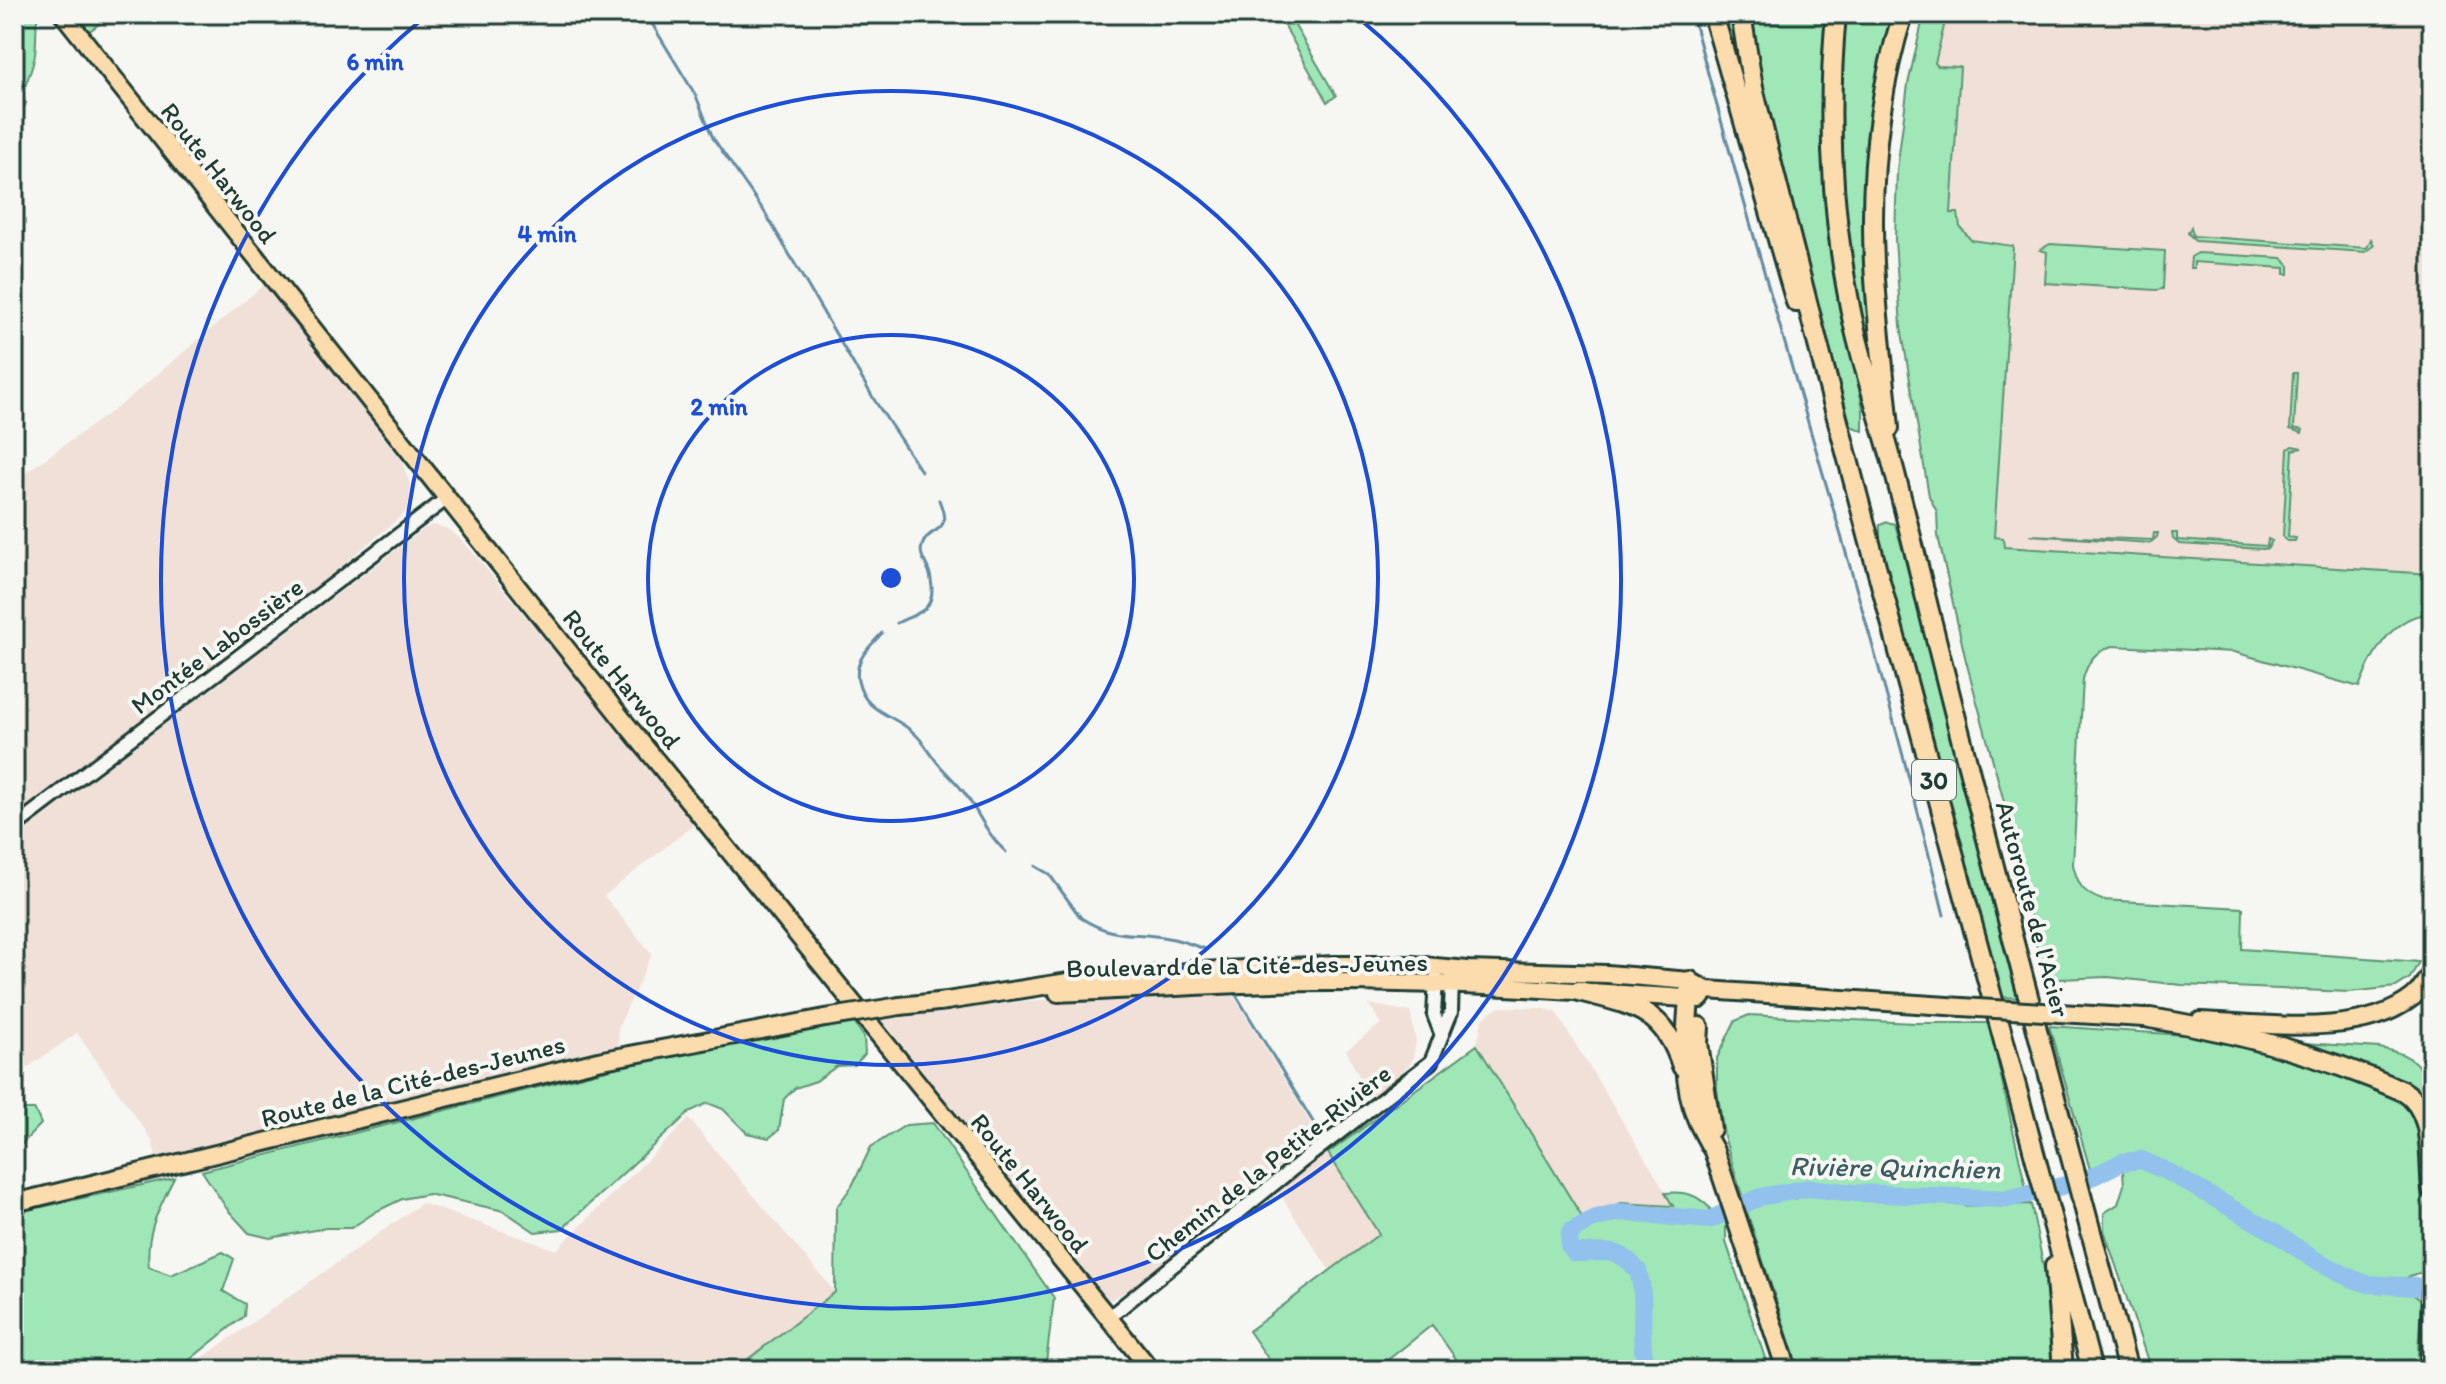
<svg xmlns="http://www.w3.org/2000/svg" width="2446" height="1384" viewBox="0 0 2446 1384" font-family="Itim,sans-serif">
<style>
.built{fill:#f0e0d8}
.green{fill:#9fe7b6;stroke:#5f9275;stroke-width:2}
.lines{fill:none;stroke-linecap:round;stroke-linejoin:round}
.stream{stroke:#638ca2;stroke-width:3}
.river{stroke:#91c1ec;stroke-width:18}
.minor-casing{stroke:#1f3d34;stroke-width:18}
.major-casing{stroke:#1f3d34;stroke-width:22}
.highway-casing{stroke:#1f3d34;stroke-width:24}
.minor{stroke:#f6f6f2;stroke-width:12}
.major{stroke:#fcdcac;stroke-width:16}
.highway{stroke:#fcdcac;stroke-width:18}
.major-bridge-casing{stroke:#1f3d34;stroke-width:22;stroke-linecap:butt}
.major-bridge{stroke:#fcdcac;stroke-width:16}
.ring{fill:none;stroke:#1d4ed8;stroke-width:4}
.labels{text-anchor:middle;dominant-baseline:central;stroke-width:8;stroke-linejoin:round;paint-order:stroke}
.shield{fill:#f6f6f2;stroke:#60746d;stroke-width:2}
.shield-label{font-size:24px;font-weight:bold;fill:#1f3d34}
.street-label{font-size:26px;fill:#1f3d34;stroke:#f6f6f2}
.water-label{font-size:28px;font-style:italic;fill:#3c5e62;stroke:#f6f6f2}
.centre{fill:#1d4ed8;stroke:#f6f6f2;stroke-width:4}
.ring-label{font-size:24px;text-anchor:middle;font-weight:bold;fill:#1d4ed8;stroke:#f6f6f2;stroke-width:8;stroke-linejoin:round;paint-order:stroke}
</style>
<rect width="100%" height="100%" fill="#f6f6f2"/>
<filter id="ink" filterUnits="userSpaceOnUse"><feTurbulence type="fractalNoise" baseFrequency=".0125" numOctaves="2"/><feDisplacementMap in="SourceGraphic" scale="16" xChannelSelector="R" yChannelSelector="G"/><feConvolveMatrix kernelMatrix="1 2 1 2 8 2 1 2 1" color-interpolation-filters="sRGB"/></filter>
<g filter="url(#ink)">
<!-- built -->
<path class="built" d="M1933 14H2432V584L1993 550 2011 270 1948 266 1960 68 1920 65Z
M265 284 401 459 411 488 410 501 405 513 277 620 14 818V481L122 404Z
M433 525 445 528 456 535 474 554 696 823 604 896 652 954 618 1028 619 1047 151 1161 156 1156 152 1140 77 1033 14 1077V838L425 528Z
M1229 989 1321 1140 1131 1289 1110 1300 1098 1289 1051 1232 880 1017 1029 1001Z
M1369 1004 1410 1012 1416 1042 1412 1061 1381 1096 1372 1103 1346 1050 1381 1024Z
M1500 1007 1541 1008 1556 1012 1674 1206 1621 1203 1582 1217 1477 1045 1482 1021 1492 1010Z
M689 1119 835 1292 734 1370H185L422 1203 556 1250Z
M1328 1153 1379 1234 1330 1271 1277 1190Z"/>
<!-- green -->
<path class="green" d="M14 14H38C35 28 37 40 35 54 33 71 25 83 21 98L26 103 22 112 14 119Z
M73 14H112L87 33Z
M1278 14H1288L1336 96 1327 102Z
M1721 14H1731L1748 107Z
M1749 14H1825C1818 101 1820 191 1835 277 1842 322 1855 365 1863 409V431L1851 426 1847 412 1765 100Z
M1845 14H1895L1886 46 1877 365 1873 367C1844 252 1836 132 1845 14Z
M1924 14H1947L1935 63 1938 66 1960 67 1951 213H1958L1960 227 1971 240 2013 246 1994 537 2003 538 2004 547 2432 574V614C2393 613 2371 656 2359 687L2234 652 2112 646C2094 652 2088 661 2083 679L2073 865C2078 884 2082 893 2102 900L2243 908 2242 949 2419 962 2410 978 2396 987 2349 992 2182 985 2108 977 2059 979 2051 976 2039 958 2014 839 1966 661 1938 536 1937 512 1929 496 1901 326 1895 240 1897 170 1908 84Z
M2191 227 2193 236 2367 248 2371 239 2374 245 2366 252 2195 241 2188 233Z
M2050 244 2165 251 2163 289 2156 290 2045 283 2047 252 2040 250Z
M2198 253 2282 258 2289 265V274H2285V268L2194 262V268H2190L2191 257Z
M2293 373H2297L2294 428 2303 430 2302 433 2290 429Z
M2292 446 2302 448 2293 450 2288 537 2296 538 2295 541H2287L2283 536 2288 449Z
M1887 522 1895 524 1903 551 2021 998 2000 997 1880 542V525Z
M2154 533H2158L2157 537 2150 543 2029 535 2153 540Z
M2172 533H2177V540L2267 546 2268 539 2272 541 2268 548 2263 549 2179 544 2173 539Z
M1749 1015 1915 1023H1989L2026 1188 2011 1193H1975L1966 1206 2031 1204 2048 1289 2055 1370H1799L1746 1209 1764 1199H1795L1788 1188 1743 1199 1724 1136 1717 1089V1058L1735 1021Z
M853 1021 864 1037 865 1054 855 1065 837 1066 816 1081 795 1088 784 1099 779 1130 769 1138 747 1133 723 1109 708 1103 691 1111 562 1229 535 1232 504 1211 428 1194 402 1199 377 1211 351 1228H326L270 1238 249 1233 227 1209 202 1171 643 1061Z
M2049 1026 2380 1048C2397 1052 2412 1055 2422 1071 2437 1093 2423 1237 2421 1273L2407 1278 2383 1281 2382 1293 2406 1290 2421 1300 2417 1370H2151L2104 1230V1213L2118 1204 2124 1185 2122 1158 2091 1173Z
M1477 1045 1582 1217 1621 1203 1673 1206 1665 1193C1685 1191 1696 1194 1710 1208V1225L1726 1219V1242L1769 1370H1464L1432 1325 1375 1370H1276L1249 1331 1379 1234 1328 1153Z
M23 1110H35L41 1124 14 1152V1114Z
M933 1123 1054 1298 1045 1370H734L835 1292 836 1208 852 1186 871 1147 906 1125Z
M174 1178C159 1208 145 1233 149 1267L171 1275 223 1252 234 1259 223 1291 245 1304 244 1316 177 1370H14V1213Z"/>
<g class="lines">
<!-- stream -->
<path class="stream" d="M646 14 696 96 713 138 764 211 875 401 921 471
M1692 14C1772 316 1870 612 1944 915
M897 623C916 613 933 613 932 587 931 581 931 575 928 569 925 561 919 555 922 546 929 524 954 537 939 500
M882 633C869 647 854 660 858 681 865 714 895 714 915 734 926 744 932 758 942 768 949 776 957 783 963 791 978 811 987 835 1006 852
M1035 866 1049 874 1081 918C1116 940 1132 931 1168 938 1181 940 1193 945 1205 949
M1236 995 1321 1135"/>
<!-- river -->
<path class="river" d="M1648 1370C1636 1339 1648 1303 1638 1271 1617 1244 1604 1254 1575 1253L1569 1245 1570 1232 1593 1219 1619 1212 1709 1220 1760 1197 1809 1188 1856 1193 2007 1199 2062 1186 2094 1176 2122 1162 2142 1160 2172 1174 2275 1233 2312 1258 2353 1279 2368 1284 2432 1288"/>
<defs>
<path id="minor" d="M14 827 446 499
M1436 978 1434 1015 1441 1033
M1108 1318 1301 1162 1431 1062 1451 1012 1452 978"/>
<path id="major" d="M63 14 627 725 1151 1370
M1058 993C1149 989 1239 982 1330 982 1454 982 1577 991 1700 999L1707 990
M940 1002 1068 982 1200 971 1335 965H1413L1468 970 1607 974 1690 981 1707 990 1962 1007
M900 1006 947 1001
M2059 1013 2161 1019
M2200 1021C2263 1023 2360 1039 2413 997 2421 991 2426 980 2432 972
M14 1203 598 1061 825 1018"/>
<path id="highway" d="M1713 14 1796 302
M1741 14 1753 88C1859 517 1979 943 2092 1370
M1836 14C1827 112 1831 210 1850 307 1860 360 1878 410 1892 462 1905 511 1917 562 1929 611 1992 865 2060 1117 2128 1370
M1889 428C1884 373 1877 318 1874 263 1870 180 1878 93 1903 14
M1690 981C1688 1025 1679 1075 1697 1118 1701 1129 1708 1140 1714 1151L1787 1370
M1579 991C1632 1005 1664 1008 1682 1066
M2150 1018C2238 1032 2321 1055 2403 1091 2436 1112 2428 1155 2432 1189
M1699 1027 1698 1043 1711 1129
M2055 1266 2063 1370
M2430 1370 2432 1292"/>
</defs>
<!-- minor casing -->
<use href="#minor" class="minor-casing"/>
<!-- major casing -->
<use href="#major" class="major-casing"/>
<!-- highway casing -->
<use href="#highway" class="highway-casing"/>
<!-- minor -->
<use href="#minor" class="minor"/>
<!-- major -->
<use href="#major" class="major"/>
<!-- highway -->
<use href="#highway" class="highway"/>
<defs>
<path id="major-bridge" d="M1962 1007 2059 1013
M825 1018 900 1006"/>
</defs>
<!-- major-bridge casing -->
<use href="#major-bridge" class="major-bridge-casing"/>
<!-- major-bridge -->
<use href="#major-bridge" class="major-bridge"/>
</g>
</g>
<!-- distance rings -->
<g class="ring">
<circle cx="891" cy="578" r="243"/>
<circle cx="891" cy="578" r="487"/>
<path d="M1355 15A730 730 0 1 1 427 15"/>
</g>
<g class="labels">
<!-- shield labels -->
<rect class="shield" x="1912" y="760" width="44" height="40" rx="6"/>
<g class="shield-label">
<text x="1934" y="780">30</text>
</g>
<!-- street labels -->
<g class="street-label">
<text transform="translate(219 173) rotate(52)">Route Harwood</text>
<text transform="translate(217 646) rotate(-37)">Montée Labossière</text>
<text transform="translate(622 679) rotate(51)">Route Harwood</text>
<text transform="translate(2033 909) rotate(75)">Autoroute de l'Acier</text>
<text transform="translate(1247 965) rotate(-1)">Boulevard de la Cité-des-Jeunes</text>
<text transform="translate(413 1081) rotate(-14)">Route de la Cité-des-Jeunes</text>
<text transform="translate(1268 1163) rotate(-38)">Chemin de la Petite-Rivière</text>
<text transform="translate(1030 1183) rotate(51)">Route Harwood</text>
</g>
<!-- water labels -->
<g class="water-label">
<text transform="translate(1895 1167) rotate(1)">Rivière Quinchien</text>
</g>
</g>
<circle cx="891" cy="578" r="12" class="centre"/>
<g class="ring-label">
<text x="375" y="70">6 min</text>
<text x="547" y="242">4 min</text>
<text x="719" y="415">2 min</text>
</g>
<!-- margin -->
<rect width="2446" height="1384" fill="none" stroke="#f6f6f2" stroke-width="48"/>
<rect x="24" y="24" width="2398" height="1336" fill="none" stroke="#1f3d34" stroke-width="3" filter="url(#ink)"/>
</svg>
